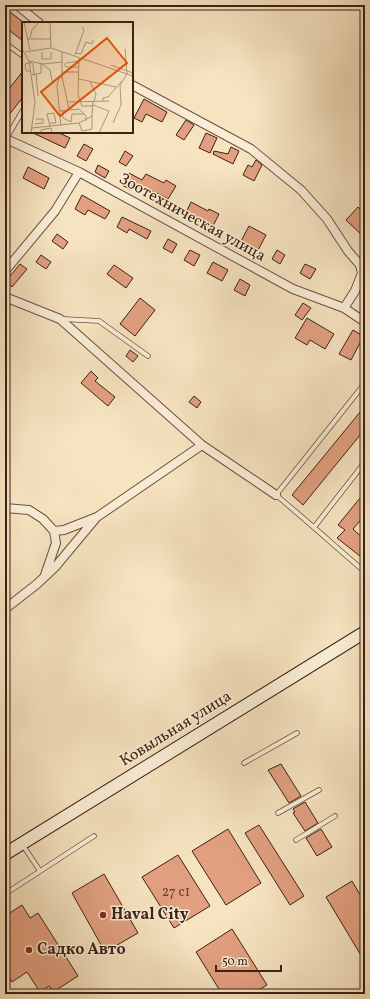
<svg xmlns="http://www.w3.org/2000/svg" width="370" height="999" viewBox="0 0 370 999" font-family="Vollkorn,serif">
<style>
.building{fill:#e2a080;stroke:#3e2014}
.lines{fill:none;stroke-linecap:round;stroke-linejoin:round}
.lane-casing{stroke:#6c513f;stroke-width:5.5}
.street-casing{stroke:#6c513f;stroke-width:10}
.secondary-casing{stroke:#3e2014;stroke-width:14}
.lane{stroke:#f9edd6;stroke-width:4}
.street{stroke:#f9edd6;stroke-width:8}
.secondary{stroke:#f9edd6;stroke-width:12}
.poi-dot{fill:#8f2418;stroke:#f9edd6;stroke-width:1.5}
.labels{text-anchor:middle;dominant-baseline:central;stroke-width:3;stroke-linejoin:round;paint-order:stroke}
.number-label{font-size:14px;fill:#67402f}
.street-label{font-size:16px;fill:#3e2014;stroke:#f9edd6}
.poi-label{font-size:16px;font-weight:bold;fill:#3e2014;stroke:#f9edd6;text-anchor:start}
.inset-road{fill:none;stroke:#ac957b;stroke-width:1}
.view{fill:#e0560c;fill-opacity:0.15;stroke:#e0560c;stroke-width:2}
.inset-edge{fill:none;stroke:#3e2014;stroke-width:2}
</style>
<rect width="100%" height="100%" fill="#f6e3c0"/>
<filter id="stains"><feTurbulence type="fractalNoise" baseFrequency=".005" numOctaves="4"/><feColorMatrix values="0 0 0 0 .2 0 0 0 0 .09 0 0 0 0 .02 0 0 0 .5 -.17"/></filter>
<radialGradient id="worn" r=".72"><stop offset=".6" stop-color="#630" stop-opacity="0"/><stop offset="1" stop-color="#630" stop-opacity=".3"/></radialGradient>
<!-- building -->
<path class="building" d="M5 8 23 22V41L5 27Z
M23 71V97L5 120V94Z
M144 99 167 112 162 122 146 114 142 122 134 118Z
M186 120 194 125 184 140 176 135Z
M31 132H57L70 138 65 148Z
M206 133 217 138 210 153 199 148Z
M84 144 93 149 86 161 77 156Z
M231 147 239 151 233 164 213 154 214 151 228 154Z
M125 151 133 156 126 166 119 162Z
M256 160 262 165 254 181 243 175 248 165 252 167Z
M98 165 109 171 105 178 95 172Z
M28 167 49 178 44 189 23 178Z
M129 173 142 180 146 174 164 183 166 180 176 186 168 199 150 190 148 193 134 185 131 190 122 185Z
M82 195 110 211 105 219 88 210 85 215 75 209Z
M191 202 208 211 209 209 219 214 212 228 185 215Z
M358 207 365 214V238L346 220Z
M122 217 151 231 147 239 129 229 127 233 117 227Z
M249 226 266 235 257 252 240 243Z
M57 234 68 242 63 249 52 241Z
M168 239 177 244 172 253 163 248Z
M190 250 200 255 194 266 184 260Z
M277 250 285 255 280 264 272 259Z
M41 255 51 262 46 269 36 262Z
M213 262 228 270 222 281 207 273Z
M20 264 27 269 12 287 6 281Z
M305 264 316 269 310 279 300 273Z
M114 265 133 278 126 288 107 274Z
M240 279 250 285 245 296 234 290Z
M140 298 155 310 135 336 120 324Z
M303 303 311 308 302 320 295 315Z
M307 318 334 334 325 349 310 340 307 345 295 338Z
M353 330 365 337 361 344 360 343 351 360 339 354Z
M130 350 138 356 133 362 126 356Z
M91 371 98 378 95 381 115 397 108 406 81 383Z
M194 396 201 402 197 408 189 402Z
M365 406V429L303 505 292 495Z
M365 492V515L353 529 365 540V560L337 538 345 530 338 525Z
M281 764 301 796 289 803 268 770Z
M305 802 318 823 305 831 293 813 295 812 293 809Z
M259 825 304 896 290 905 245 833Z
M228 829 261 883 226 905 192 851Z
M321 829 332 847 317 856 306 838Z
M178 855 210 906 174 928 142 877Z
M104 874 138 933 105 952 72 893Z
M352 881 365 903V962L326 897Z
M22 905 30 918 38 913 78 976 53 992 49 986 40 992 27 972 12 982 5 970V916Z
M232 929 267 985 252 994H222L196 952Z"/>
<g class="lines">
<defs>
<path id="lane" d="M5 43 23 56
M6 139 23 110
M63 319 99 321 148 356
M365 383 276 495C306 520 335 546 365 572
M315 526 365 462
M244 763 297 733
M278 813 319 790
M296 840 335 816
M22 844 40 871
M5 894 94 836"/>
<path id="street" d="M17 5 39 23
M132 85 251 149 301 190 327 219 348 251 360 265 362 273 355 291 344 308
M6 139 79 172 293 289 344 308 365 322
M5 271 55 211 79 172
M5 297 60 319 202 445 276 495
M5 508 29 510 43 519 54 531 64 530 97 517 202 445
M45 575 56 543 54 531
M5 609 37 584 56 566 96 518"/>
<path id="secondary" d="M5 854 365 632"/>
</defs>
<!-- lane casing -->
<use href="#lane" class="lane-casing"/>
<!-- street casing -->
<use href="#street" class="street-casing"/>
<!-- secondary casing -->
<use href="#secondary" class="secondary-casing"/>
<!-- lane -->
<use href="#lane" class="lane"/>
<!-- street -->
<use href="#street" class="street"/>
<!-- secondary -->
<use href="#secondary" class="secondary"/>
</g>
<!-- markers -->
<g class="poi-dot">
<circle cx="103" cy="915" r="4"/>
<circle cx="29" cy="950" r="4"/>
</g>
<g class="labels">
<!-- number labels -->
<g class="number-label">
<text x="176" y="892">27 с1</text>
</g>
<!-- street labels -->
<g class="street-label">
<text transform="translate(192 218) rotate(29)">Зоотехническая улица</text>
<text transform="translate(176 729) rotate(-32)">Ковыльная улица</text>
</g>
<!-- poi labels -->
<g class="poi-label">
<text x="111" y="915">Haval Сity</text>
<text x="37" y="950">Садко Авто</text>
</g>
</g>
<!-- overview -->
<g transform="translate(22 22)">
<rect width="111" height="111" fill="#f6e3c0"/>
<path class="inset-road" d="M2 0 8 28M28 0 29 26M8 16 10 8 17 0M5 17H29M0 27 7 39 13 80 9 111M103 27 105 52M3 30 29 26 111 54M20 30V37H29V30M40 30V55L47 87M54 31 59 32 64 20 70 22 71 18M53 33 62 8 60 5M57 36 56 73 60 84H71M7 39 21 42 40 40M8 40 11 42 12 52M8 41 3 42 4 49H9M42 41 44 45H57M44 41 57 39M20 42 28 48 30 59M89 43 111 51M40 50H57M14 52 16 74M10 53 19 51V42M57 57 94 65M68 60 74 72 72 79M81 79V76L86 75 100 59M46 80 87 79M71 83 87 89 77 111M41 88V96L49 100M38 89 57 87 64 94V99M49 100 50 92H62M57 101 70 94 71 79M91 101 99 83 98 63 105 52M13 102 21 101V97H14M39 104 35 64 37 56 40 55M28 105 25 92 32 91 34 101H28M10 106 57 101 60 109 70 107M70 107V94M19 111V108L29 106 30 111"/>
<path class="view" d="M85 16 105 41 38 94 19 70Z"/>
<rect width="111" height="111" class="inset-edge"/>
</g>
<!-- margin -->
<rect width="370" height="999" fill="none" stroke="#f6e3c0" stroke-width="20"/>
<rect x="6" y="6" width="358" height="987" fill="none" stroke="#3e2014" stroke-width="2"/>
<rect x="10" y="10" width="350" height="979" fill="none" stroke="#3e2014"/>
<!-- scale -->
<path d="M216 965v6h65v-6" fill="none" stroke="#3e2014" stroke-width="2"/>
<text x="222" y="965" font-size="12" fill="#3e2014" stroke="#f9edd6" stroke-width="3" paint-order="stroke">50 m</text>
<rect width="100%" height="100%" filter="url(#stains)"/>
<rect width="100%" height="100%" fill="url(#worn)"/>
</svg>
